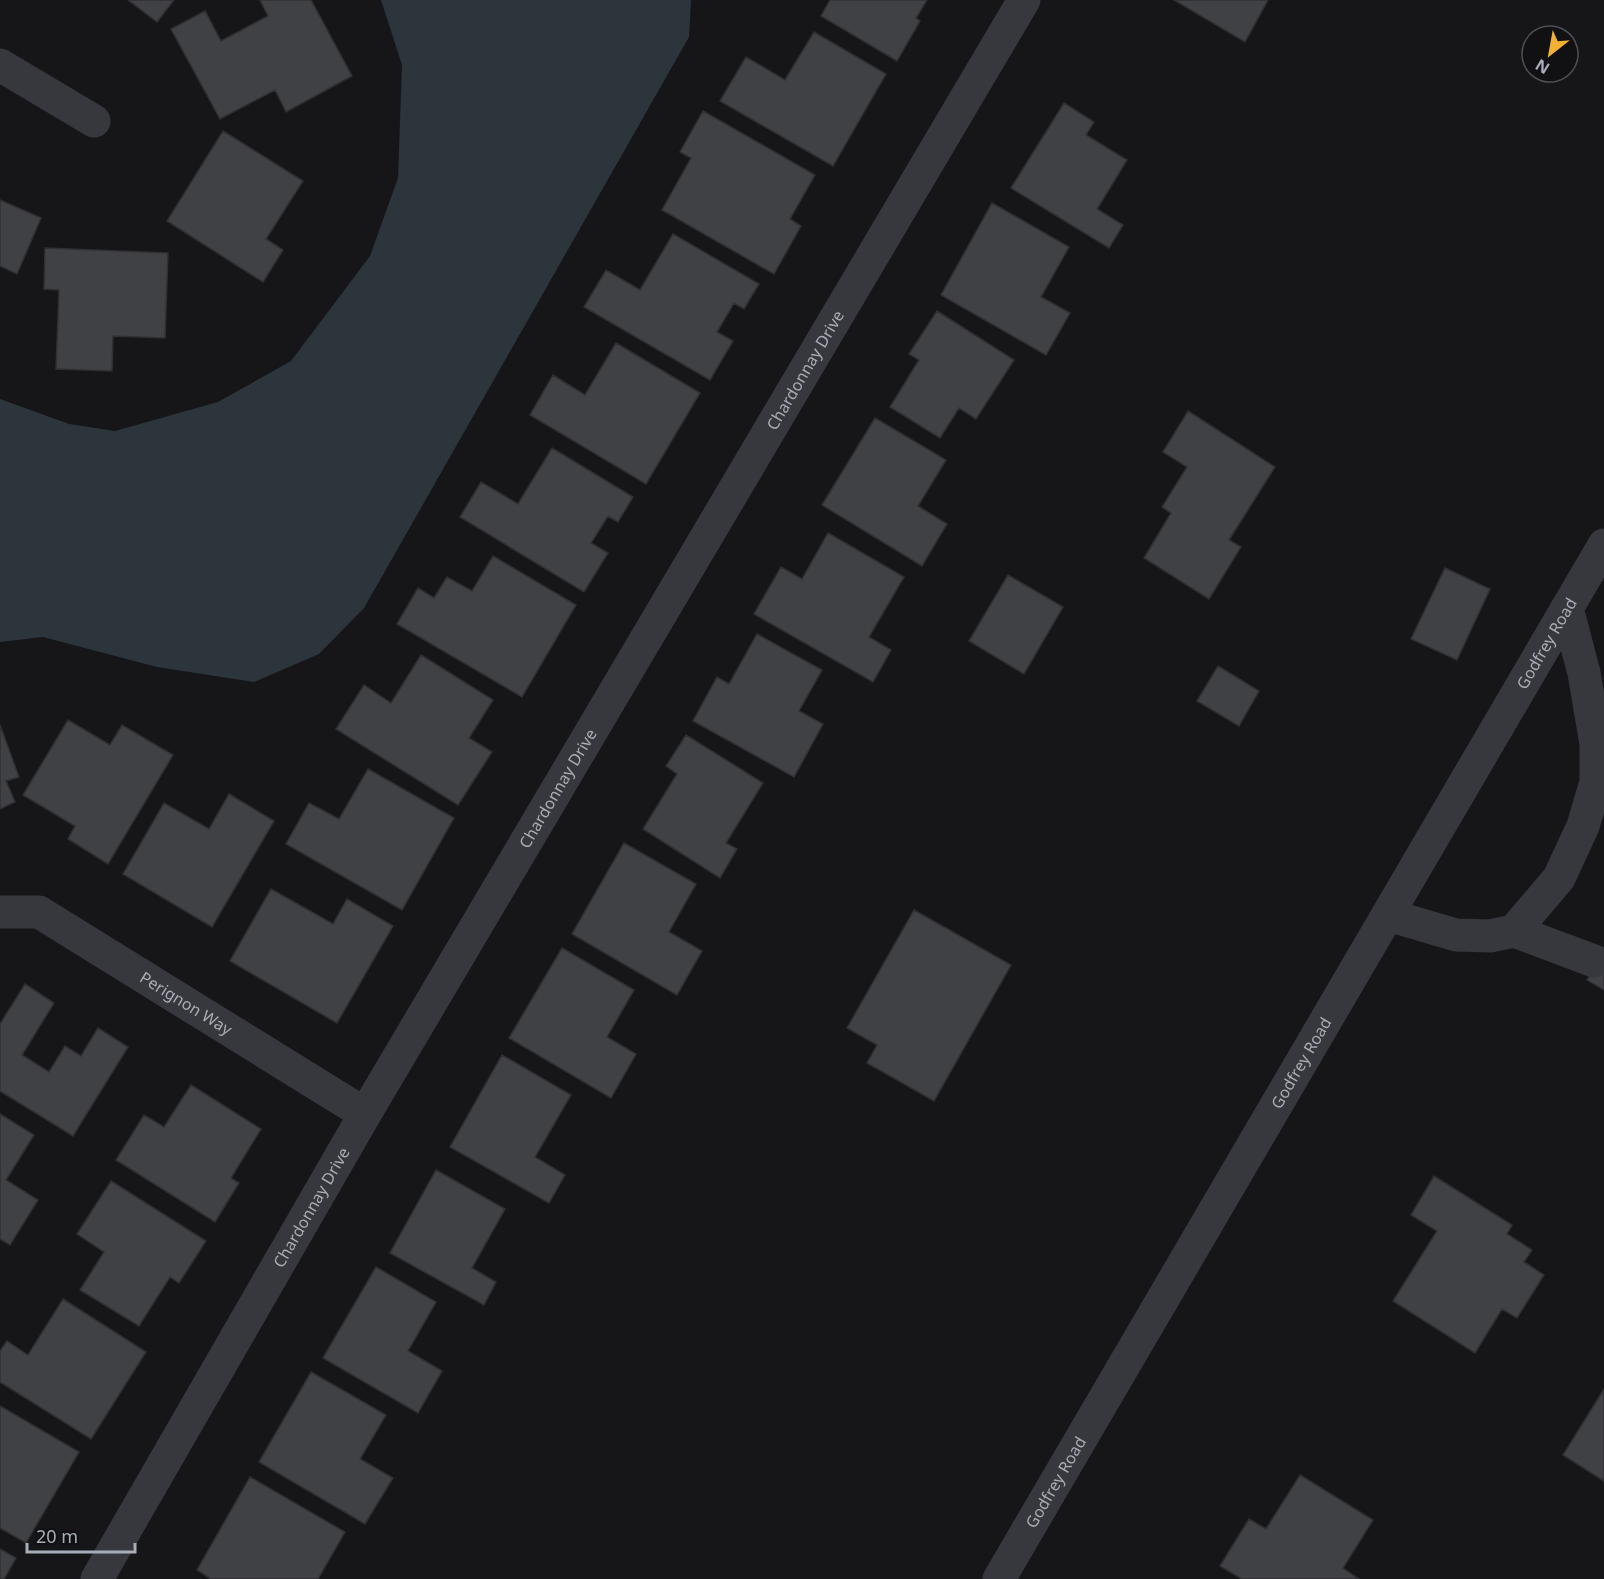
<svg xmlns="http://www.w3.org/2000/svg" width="1604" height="1579" viewBox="0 0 1604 1579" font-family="'Noto Sans',sans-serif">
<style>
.water{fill:#2c353c}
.building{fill:#404145;stroke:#303034;stroke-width:1.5}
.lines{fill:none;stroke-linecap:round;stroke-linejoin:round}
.minor{stroke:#37383d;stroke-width:33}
.labels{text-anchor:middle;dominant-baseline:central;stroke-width:4.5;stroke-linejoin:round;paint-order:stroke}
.street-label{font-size:16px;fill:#a8adb8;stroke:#111113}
</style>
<rect width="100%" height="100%" fill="#161618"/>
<!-- water -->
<path class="water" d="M381 0H691L689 37 364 608 319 654 254 682 157 667 43 637 0 642V399L69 424 115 431 218 402 291 361 370 256 398 178 402 65Z"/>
<!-- building -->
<path class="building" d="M128 0H174L157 22Z
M260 0H311L352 76 286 112 275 90 220 119 171 29 205 11 221 41 268 16Z
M830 0H927L916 18 920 21 897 61 821 16Z
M1174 0H1268L1245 42Z
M814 32 886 74 833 166 720 101 746 57 785 80Z
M1064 103 1094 122 1086 135 1127 160 1097 209 1123 225 1109 248 1011 188Z
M703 111 815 175 790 219 801 226 774 274 662 210 691 158 680 152Z
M223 131 303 181 266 239 283 250 263 282 167 221Z
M0 200 41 218 17 274 0 266Z
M992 203 1069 247 1041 297 1070 313 1046 355 941 295Z
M673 234 759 284 744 309 734 303 717 332 733 341 710 380 584 307 606 270 640 290Z
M45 248 168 253 165 338 113 336 112 371 56 369 59 290 44 289Z
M937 311 1014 360 976 419 959 408 940 438 890 407 919 360 909 354Z
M616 343 700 393 646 484 530 415 553 375 585 395Z
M1188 411 1275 467 1229 540 1241 547 1209 599 1144 558 1171 513 1162 507 1187 467 1163 452Z
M875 418 946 460 918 506 947 524 922 566 822 505Z
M552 448 633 497 618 522 608 516 591 543 608 553 584 592 460 517 481 482 518 504Z
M828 533 904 577 869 637 891 650 873 682 754 614 781 567 802 579Z
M493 556 576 605 522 697 397 624 418 588 434 598 447 577 472 591Z
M1445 568 1490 589 1457 660 1411 639Z
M1008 575 1063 607 1024 674 969 641Z
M757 634 822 670 799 711 823 724 794 777 693 721 717 677 729 684Z
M421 655 493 700 469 738 492 752 458 805 336 729 364 685 391 703Z
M1218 666 1259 691 1239 726 1197 701Z
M68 720 110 745 122 725 173 755 108 864 68 839 75 826 23 795Z
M0 725 19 777 6 781 15 802 0 809Z
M686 735 763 783 726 843 737 849 720 878 643 829 677 774 666 766Z
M368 769 454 818 402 910 286 844 309 803 339 819Z
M229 794 274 821 212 927 123 874 164 803 209 829Z
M624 843 696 884 669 932 702 951 677 995 572 934Z
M271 889 333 924 347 899 393 926 337 1023 230 961Z
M914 910 1011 965 934 1101 867 1063 877 1045 847 1028Z
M562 948 634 990 607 1037 636 1054 611 1098 509 1038Z
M1604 952V990L1587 980Z
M25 984 54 1003 22 1055 49 1072 65 1046 81 1056 98 1028 128 1047 73 1136 0 1091V1024Z
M502 1055 571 1095 535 1157 565 1175 549 1203 450 1147Z
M191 1085 261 1129 231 1178 239 1183 215 1222 116 1160 144 1115 164 1127Z
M0 1114 34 1135 6 1180 38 1200 10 1245 0 1239Z
M436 1170 505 1209 472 1268 496 1282 484 1305 390 1253Z
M1434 1176 1512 1225 1507 1234 1532 1250 1524 1262 1544 1275 1517 1318 1502 1309 1475 1353 1393 1301 1437 1231 1411 1215Z
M111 1181 206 1241 179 1283 170 1277 139 1326 80 1290 104 1252 77 1234Z
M376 1267 436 1302 408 1351 442 1371 418 1413 323 1358Z
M63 1299 146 1352 91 1439 0 1382V1351L7 1341 28 1355Z
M311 1372 386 1415 360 1459 393 1478 365 1524 259 1462Z
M1604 1389V1481L1563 1455Z
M0 1406 79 1452 26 1543 0 1528Z
M1300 1475 1373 1520 1343 1568 1359 1579H1242L1220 1566 1249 1519 1266 1529Z
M250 1477 345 1532 318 1579H211L197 1570Z
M0 1549 16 1558 4 1579H0Z"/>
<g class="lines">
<!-- minor -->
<g class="minor">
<path d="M0 65 94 121"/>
<path id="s1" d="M0 912H39L365 1114"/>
<path d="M1388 915 1456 935 1490 936 1514 931 1559 878 1583 826 1596 782V744L1584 673 1567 608"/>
<path d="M1514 931 1594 961"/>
<path id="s2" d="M97 1579 365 1114 1024 0"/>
<path id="s3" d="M999 1579 1604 545"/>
</g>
</g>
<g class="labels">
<!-- street labels -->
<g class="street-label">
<text stroke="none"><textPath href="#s2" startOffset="1401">Chardonnay Drive</textPath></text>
<text stroke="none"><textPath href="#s3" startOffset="1084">Godfrey Road</textPath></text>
<text stroke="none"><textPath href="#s2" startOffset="915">Chardonnay Drive</textPath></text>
<text stroke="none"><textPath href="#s1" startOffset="212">Perignon Way</textPath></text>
<text stroke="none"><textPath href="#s3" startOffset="598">Godfrey Road</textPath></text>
<text stroke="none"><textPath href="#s2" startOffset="429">Chardonnay Drive</textPath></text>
<text stroke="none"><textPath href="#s3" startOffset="112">Godfrey Road</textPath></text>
</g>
</g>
<!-- north arrow -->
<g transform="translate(1550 54) rotate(211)"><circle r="28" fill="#111113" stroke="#4d4f55" stroke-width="1.5"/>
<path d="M0-4.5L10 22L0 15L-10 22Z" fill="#f2b134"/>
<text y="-9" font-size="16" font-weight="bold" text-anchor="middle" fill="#a8adb8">N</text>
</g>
<!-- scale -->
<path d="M27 1543v9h108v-9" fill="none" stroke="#a8adb8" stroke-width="3"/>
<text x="36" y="1543" font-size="18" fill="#a8adb8" stroke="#111113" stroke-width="4.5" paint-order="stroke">20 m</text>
</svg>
